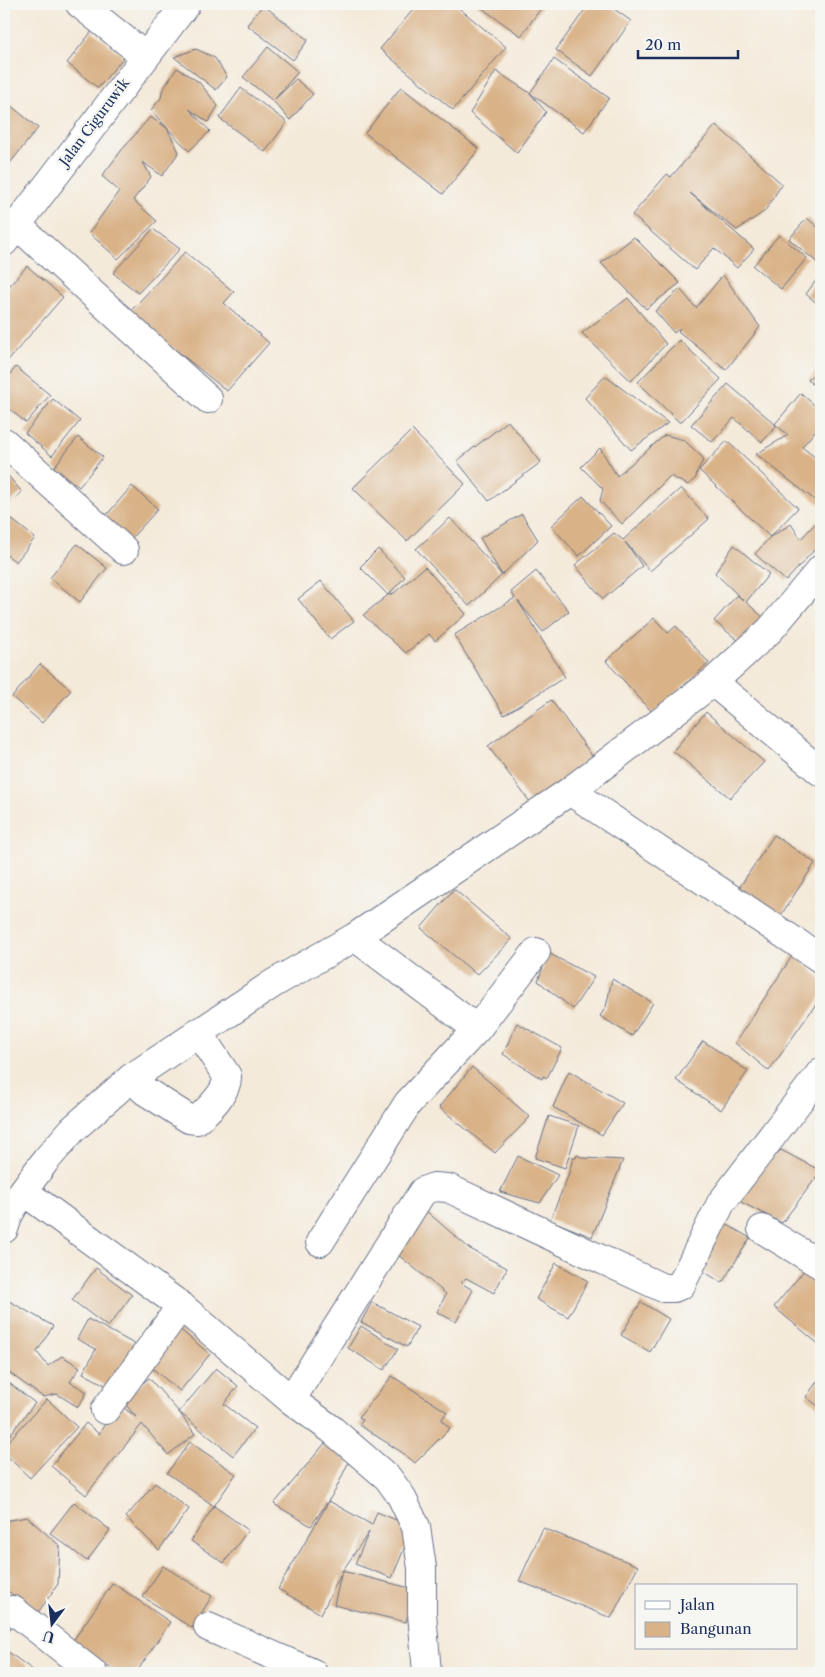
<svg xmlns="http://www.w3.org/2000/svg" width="825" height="1677" viewBox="0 0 825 1677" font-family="'Libre Caslon Text',serif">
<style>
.building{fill:#d9b288}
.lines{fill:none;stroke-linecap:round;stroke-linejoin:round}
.minor-casing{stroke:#677089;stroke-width:30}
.minor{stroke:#fff;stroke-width:28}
.labels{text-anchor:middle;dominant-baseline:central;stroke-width:5;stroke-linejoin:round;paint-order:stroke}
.street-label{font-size:14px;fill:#1b2f5e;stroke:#f6f6f2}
</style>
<rect width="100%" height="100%" fill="#f6f6f2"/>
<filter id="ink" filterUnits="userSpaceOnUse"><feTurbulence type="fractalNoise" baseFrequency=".02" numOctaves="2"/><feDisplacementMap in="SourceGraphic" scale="10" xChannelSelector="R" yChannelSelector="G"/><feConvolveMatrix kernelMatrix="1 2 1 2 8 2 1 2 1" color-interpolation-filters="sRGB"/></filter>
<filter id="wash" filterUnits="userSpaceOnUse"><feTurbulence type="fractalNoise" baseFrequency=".0096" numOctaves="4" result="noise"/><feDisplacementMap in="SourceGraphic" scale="20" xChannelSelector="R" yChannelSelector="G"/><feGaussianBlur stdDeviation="1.12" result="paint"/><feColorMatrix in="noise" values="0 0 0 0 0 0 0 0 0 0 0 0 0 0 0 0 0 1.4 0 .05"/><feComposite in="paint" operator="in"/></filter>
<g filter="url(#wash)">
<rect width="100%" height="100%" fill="#f4eada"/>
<g id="blocks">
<!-- building -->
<path class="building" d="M418 4H454L506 47 453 110 380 49Z
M476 4H544L521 36Z
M589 4H607L631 21 592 76 556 50Z
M263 5 308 40 293 60 247 25Z
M92 31 124 57 98 88 67 63Z
M268 47 298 72 275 99 296 79 313 94 290 120 273 101 243 77Z
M196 49 215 58 227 77 216 90 174 57Z
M554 59 609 98 584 132 530 93 546 112 517 153 470 113 496 71 530 93Z
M177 68 199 82 218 106 208 122 189 109 210 131 189 151 167 128 179 152 162 176 143 162 151 177 133 200 157 221 118 259 89 233 119 191 102 176 121 151 150 117 167 128 151 110 161 98 162 91Z
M401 87 479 149 443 194 365 133Z
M241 88 287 122 265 152 219 118Z
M4 100 38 128 10 163 4 158Z
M716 125 782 184 765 211 737 230 690 193 754 249 737 268 714 248 695 270 632 215 667 174 671 177Z
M807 218 821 230V261L819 264 789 239Z
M153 229 180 249 138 293 113 273Z
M779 235 807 258 781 289 753 266Z
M634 237 680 283 646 309 601 263Z
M185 252 234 292 224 303 269 343 227 391 182 355 127 315Z
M27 266 63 297 4 365V292Z
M723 275 760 327 726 370 678 331 680 328 674 333 655 311 680 289 696 308Z
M820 275 821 276V307L806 294Z
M628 298 666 344 631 381 582 333Z
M679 340 721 379 680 423 638 382Z
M821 365V392L808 380Z
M16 367 50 395 26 423 4 404V381Z
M605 376 668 423 631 450 585 398Z
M728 384 775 424 801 393 821 411V424L802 447 821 462V505L756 454 788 435 775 424 776 427 762 442 734 418 712 442 691 425Z
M53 399 80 421 52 456 25 433Z
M508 421 541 462 489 501 457 461Z
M412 430 465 484 407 541 353 488Z
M665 435 684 440 704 459 697 471 696 478 688 485 670 476 622 524 600 501 603 489 581 467 600 448 617 476Z
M78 437 103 457 79 487 54 467Z
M727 441 798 508 770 537 699 470Z
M4 471 22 492 4 508Z
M132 486 158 509 128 542 103 519Z
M681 488 709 519 650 571 625 542 642 566 603 599 575 565 614 533 623 540Z
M583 496 611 526 579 556 551 526Z
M4 513 35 538 16 562 4 553Z
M522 514 538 540 502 575 480 538Z
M821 517V557L814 550 786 581 755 554 770 537 791 524 801 539Z
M450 518 502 575 469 606 416 549Z
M77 544 107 568 80 602 50 578Z
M734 545 769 574 746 602 766 620 744 645 714 621 737 595 743 600 715 573Z
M378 549 405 577 388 595 360 567Z
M425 567 466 614 435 641 429 634 406 653 363 615 388 595 394 593Z
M536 571 569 611 543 632 518 601 565 677 504 715 454 635 515 598 511 592Z
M321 581 354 621 330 639 298 599Z
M654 618 668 633 676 626 709 663 653 713 606 661Z
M40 664 71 690 42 723 12 697Z
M551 700 596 761 533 806 488 746Z
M706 712 764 762 730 798 673 751Z
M774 835 815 863 779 918 737 891Z
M454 889 512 939 477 975 421 928Z
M548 953 594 977 573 1009 538 981Z
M794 953 821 979V997L769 1071 735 1043Z
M612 979 653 1003 632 1036 600 1016 606 1007Z
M517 1023 562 1048 547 1078 543 1076 542 1079 503 1054Z
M703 1041 748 1071 721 1110 676 1080Z
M472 1067 530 1117 495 1153 439 1107Z
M569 1071 623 1103 602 1135 553 1107Z
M549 1116 579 1126 565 1168 535 1158Z
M781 1150 821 1171 782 1223 729 1196Z
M577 1155 584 1158 623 1160 592 1237 550 1220 568 1176 573 1158H576Z
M518 1156 558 1175 540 1203 500 1192Z
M425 1210 470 1249 507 1268 494 1293 466 1278 461 1283 473 1290 456 1322 437 1312 446 1294 392 1250Z
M721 1221 750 1238 722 1283 694 1265Z
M556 1263 588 1281 568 1317 536 1299Z
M807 1267 821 1280V1346L774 1307Z
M96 1268 132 1295 108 1327 72 1300Z
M4 1298 53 1326 37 1352 48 1366 62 1356 80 1367 70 1382 87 1392 78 1407 57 1394 43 1397 4 1369Z
M372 1302 418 1327 407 1347 361 1322Z
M641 1302 669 1319 650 1352 621 1335Z
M88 1319 140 1347 116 1391 83 1373 96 1349 77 1339Z
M361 1326 398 1349 384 1370 348 1348Z
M178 1328 210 1354 180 1391 147 1364Z
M216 1368 238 1386 224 1404 255 1428 233 1456 179 1412Z
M392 1376 447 1412 441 1420 450 1428 415 1463 403 1453 359 1425 363 1420 359 1417Z
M821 1376V1408L806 1397Z
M149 1378 179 1412 195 1434 168 1455 142 1424 86 1495 51 1466 86 1423 99 1434 117 1403 136 1417 122 1400Z
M4 1379 35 1403 4 1442Z
M47 1399 77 1427 30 1478 4 1453V1446Z
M190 1442 236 1474 214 1506 248 1530 224 1563 191 1541 214 1506 167 1473Z
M326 1442 350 1459 335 1491 311 1526 274 1504Z
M155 1483 189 1509 159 1550 126 1517Z
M329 1501 372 1525 377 1512 413 1527 392 1578 355 1564 369 1532 343 1570 321 1614 278 1589Z
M74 1502 110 1530 87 1561 50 1533Z
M27 1517 60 1546 58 1584 37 1614 4 1588V1521Z
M543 1528 638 1566 611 1618 519 1581Z
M163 1566 212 1596 192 1628 143 1597Z
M342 1571 414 1589 406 1622 334 1605Z
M113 1583 170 1622 136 1673H119L72 1642Z
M4 1609 17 1619 4 1637Z
M4 1649 37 1673H4Z"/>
</g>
</g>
<g filter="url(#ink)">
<use href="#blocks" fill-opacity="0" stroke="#677089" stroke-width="1"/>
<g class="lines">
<defs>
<path id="minor" d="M80 4 145 56
M17 225 208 399
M4 242 186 4
M4 442 124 550
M713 682 821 772
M570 791 821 959
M355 937 477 1029
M131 1078 145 1091 189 1119 197 1120C208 1110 228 1092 227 1076L198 1032
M23 1191 181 1306 291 1400 331 1429 388 1478 401 1496 416 1527 422 1568V1613L427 1673
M4 1229 9 1214 23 1191 46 1160 73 1129 131 1078 274 983 355 937 570 791 713 682 770 630 821 569
M762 1229 821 1265
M320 1242 408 1103 477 1029 536 952
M291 1400 423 1191 434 1187 448 1188 663 1288H674L681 1285 721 1203 821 1072
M105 1410 181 1306
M13 1610 93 1673
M208 1627 313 1673"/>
</defs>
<!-- minor casing -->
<use href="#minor" class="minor-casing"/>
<!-- minor -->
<use href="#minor" class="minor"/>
</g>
</g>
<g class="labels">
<!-- street labels -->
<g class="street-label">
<text transform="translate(94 122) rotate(-53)">Jalan Ciguruwik</text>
</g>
</g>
<!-- margin -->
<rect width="825" height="1677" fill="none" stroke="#f6f6f2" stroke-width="20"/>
<!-- legend -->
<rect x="635" y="1584" width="162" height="65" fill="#f6f6f2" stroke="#9ea6b7"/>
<rect x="645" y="1601" width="25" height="8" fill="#ffffff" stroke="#9ea6b7"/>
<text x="680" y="1610" font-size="15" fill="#1b2f5e">Jalan</text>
<rect x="645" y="1622" width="25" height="15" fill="#d9b288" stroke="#9ea6b7"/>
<text x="680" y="1634" font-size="15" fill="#1b2f5e">Bangunan</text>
<!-- north arrow -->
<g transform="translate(52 1624) rotate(195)" stroke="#f6f6f2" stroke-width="4" paint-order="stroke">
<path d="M0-4L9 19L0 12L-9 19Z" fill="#1b2f5e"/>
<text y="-8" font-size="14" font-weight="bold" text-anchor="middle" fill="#1b2f5e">U</text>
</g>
<!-- scale -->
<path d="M638 50v8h100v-8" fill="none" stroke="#1b2f5e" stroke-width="2.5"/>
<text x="645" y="50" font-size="15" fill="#1b2f5e" stroke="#f6f6f2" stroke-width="4" paint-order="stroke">20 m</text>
</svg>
